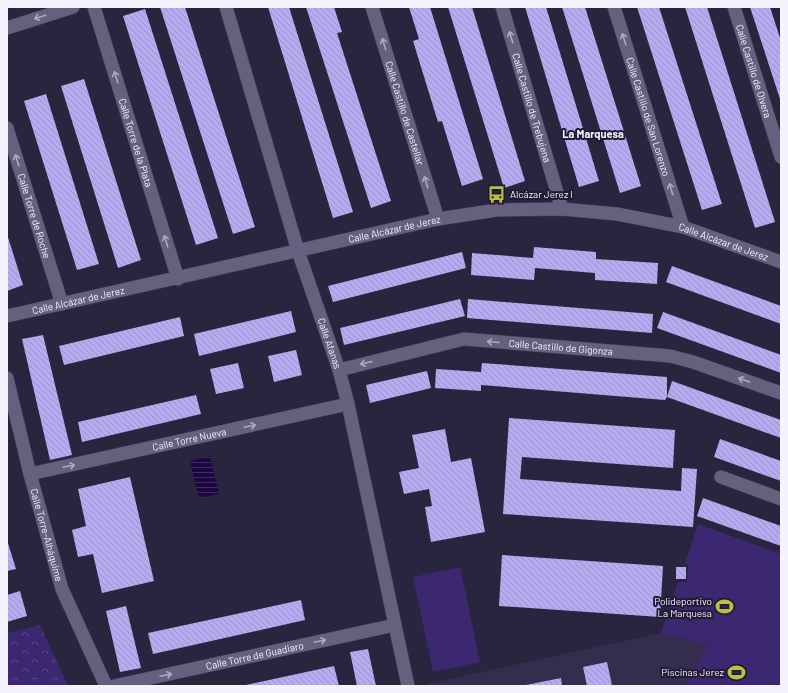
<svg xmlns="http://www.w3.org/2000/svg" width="788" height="693" viewBox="0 0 788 693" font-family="Barlow,sans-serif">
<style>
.built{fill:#342d4d}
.park{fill:url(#park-crowns)}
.pitch{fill:#3c2871}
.water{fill:url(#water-rules)}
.building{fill:url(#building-back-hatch)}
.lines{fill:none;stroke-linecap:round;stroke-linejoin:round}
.street-casing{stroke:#444055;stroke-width:14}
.street{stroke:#64607e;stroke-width:13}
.oneway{stroke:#acaabe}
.labels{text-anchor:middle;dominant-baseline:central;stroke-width:4;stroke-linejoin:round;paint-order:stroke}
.street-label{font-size:10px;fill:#f4f3fe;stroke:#201b34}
.poi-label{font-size:10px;fill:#f4f3fe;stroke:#201b34;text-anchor:end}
.neighbourhood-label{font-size:11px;font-weight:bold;fill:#f4f3fe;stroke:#201b34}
</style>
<defs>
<pattern id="park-crowns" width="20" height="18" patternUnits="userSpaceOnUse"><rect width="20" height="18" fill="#3c2871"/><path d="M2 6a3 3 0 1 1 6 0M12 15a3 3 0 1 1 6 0" fill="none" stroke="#594886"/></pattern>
<pattern id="water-rules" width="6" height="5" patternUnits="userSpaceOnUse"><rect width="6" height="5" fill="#1c0741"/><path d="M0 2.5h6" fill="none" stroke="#3e2c5e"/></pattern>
<pattern id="building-back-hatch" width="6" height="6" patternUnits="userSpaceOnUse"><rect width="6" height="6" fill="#b6aaf1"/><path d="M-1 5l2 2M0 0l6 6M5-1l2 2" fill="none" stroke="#9b92c8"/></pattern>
</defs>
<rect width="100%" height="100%" fill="#2a253f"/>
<!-- built -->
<path class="built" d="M661 633 709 645 686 686H428L427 684Z"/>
<!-- park -->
<path class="park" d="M40 625 68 686H7V633Z"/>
<!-- pitch -->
<path class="pitch" d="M698 524 781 554V686H686L708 645 661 633 678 582H687L688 564H685Z
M460 567 480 662 433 672 413 577Z"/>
<!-- water -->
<path class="water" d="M210 456 219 494 199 499 190 461Z"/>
<!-- building -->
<path class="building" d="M160 7H185L255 227 233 234Z
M268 7H289L353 212 333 218Z
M306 7H334L342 32 337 33 391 201 371 208Z
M409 7H430L483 179 462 186 442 121 438 122 413 41 419 39Z
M448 7H472L525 181 504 188Z
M525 7H546L599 181 579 187Z
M562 7H585L641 186 620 193Z
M637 7H659L722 204 702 210Z
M685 7H707L775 222 755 228Z
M750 7H770L781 41V102Z
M145 9 218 238 196 245 123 16Z
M84 79 141 260 118 268 61 86Z
M46 94 99 264 77 270 24 101Z
M7 234 23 285 7 291Z
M534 247 596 252V259L658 263 657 284 595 280V273L535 268 534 280 471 275 472 253 533 258Z
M462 252 466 268 333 302 328 286Z
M672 266 781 306V324L666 282Z
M460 299 465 316 344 345 340 328Z
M468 299 653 314 652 333 467 318Z
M291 311 296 332 199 356 194 334Z
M663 312 781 355V373L657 328Z
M180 317 184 336 64 365 59 346Z
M43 335 72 455 50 460 22 339Z
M296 350 302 375 274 382 268 356Z
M238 363 244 388 216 394 210 369Z
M482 363 667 377V397L665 400 481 385V391L435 388 436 369 481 372Z
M427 371 431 388 370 403 366 385Z
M672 381 781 420V438L667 397Z
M196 395 201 414 82 442 78 422Z
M509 418 675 430 673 468 522 457 520 479 681 491 682 468 697 469 693 527 503 514Z
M445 429 451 462 471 458 485 532 431 542 425 507 432 506 429 489 404 494 399 472 419 468 412 435Z
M720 439 781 461V481L714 457Z
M130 477 154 581 102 593 93 554 78 557 72 530 86 526 78 489Z
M703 498 781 526V546L697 516Z
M8 543 16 569 7 571V544Z
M502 555 663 566 660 617 499 606Z
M676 567H686V579H676Z
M20 591 27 616 7 622V595Z
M301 600 305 620 153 654 148 633Z
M126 606 141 668 120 672 106 611Z
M368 649 376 686H357L350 652Z
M607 662 612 685 587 686 583 667Z
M334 666 339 686H247L246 685Z
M561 678 562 686H526V685Z"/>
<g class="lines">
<defs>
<g id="street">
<path id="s1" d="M94 7 178 279"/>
<path id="s2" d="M226 7 298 251 339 370 348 404 408 686"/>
<path id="s3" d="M372 7 438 219"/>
<path id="s4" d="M502 7 562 209"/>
<path id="s5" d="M614 7 683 227"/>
<path id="s6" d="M734 7 781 157"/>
<path d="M7 28 73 7"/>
<path id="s7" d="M7 128 62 304"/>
<path id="s8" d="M7 316 438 219 497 210 562 209 617 214 683 227 781 262"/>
<path id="s9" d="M339 370 464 339 670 356 693 362 781 393"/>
<path id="s10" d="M7 378 30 474 62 589 106 686"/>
<path id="s11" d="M30 474 348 404"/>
<path d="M721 477 781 499"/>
<path id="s12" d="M114 686 395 625"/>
</g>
</defs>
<!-- street casing -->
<use href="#street" class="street-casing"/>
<!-- street -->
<use href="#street" class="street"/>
</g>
<!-- one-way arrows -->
<defs><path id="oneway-shaft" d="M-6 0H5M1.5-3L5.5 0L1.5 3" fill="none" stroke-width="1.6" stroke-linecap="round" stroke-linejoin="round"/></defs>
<g class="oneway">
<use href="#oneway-shaft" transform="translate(40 17) rotate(163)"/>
<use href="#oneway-shaft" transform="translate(511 37) rotate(-107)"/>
<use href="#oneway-shaft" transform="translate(624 39) rotate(-107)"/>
<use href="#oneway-shaft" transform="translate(384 44) rotate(-107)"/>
<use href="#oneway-shaft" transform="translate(116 77) rotate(-107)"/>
<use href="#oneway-shaft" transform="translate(17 160) rotate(-107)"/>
<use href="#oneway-shaft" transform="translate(426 182) rotate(-107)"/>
<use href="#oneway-shaft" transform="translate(671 189) rotate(-107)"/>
<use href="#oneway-shaft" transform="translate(166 241) rotate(-107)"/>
<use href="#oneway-shaft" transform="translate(493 342) rotate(-175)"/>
<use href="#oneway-shaft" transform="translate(366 363) rotate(166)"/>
<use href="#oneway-shaft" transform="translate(744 380) rotate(-160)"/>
<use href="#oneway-shaft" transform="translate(250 426) rotate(-12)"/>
<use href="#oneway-shaft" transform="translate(69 466) rotate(-12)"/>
<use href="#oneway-shaft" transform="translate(320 641) rotate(-12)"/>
<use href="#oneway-shaft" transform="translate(166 675) rotate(-12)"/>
</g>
<!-- icons -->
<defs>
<symbol id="bus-bare" viewBox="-9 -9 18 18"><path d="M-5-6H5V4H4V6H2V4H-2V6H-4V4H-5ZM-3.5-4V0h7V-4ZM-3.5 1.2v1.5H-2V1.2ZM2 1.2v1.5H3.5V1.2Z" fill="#bbc045" stroke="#201b34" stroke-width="2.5" paint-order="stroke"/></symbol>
<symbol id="stadium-bare" viewBox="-9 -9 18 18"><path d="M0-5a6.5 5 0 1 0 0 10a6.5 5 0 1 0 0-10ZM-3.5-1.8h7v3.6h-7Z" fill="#bbc045" stroke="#201b34" stroke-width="2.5" paint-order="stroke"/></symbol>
</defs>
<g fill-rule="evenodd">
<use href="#bus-bare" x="484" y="182" width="25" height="25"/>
<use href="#stadium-bare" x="712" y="594" width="25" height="25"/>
<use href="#stadium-bare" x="724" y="660" width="25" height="25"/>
</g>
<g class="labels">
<!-- street labels -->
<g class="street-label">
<text stroke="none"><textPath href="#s6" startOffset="67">Calle Castillo de Olvera</textPath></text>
<text stroke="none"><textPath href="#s4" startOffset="105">Calle Castillo de Trebujena</textPath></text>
<text stroke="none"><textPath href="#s3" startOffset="111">Calle Castillo de Castellar</textPath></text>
<text stroke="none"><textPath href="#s5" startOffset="115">Calle Castillo de San Lorenzo</textPath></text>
<text stroke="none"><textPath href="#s1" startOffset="142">Calle Torre de la Plata</textPath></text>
<text stroke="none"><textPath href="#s7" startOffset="92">Calle Torre de Roche</textPath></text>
<text stroke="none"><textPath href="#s8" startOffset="397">Calle Alcázar de Jerez</textPath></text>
<text stroke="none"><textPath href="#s8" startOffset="732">Calle Alcázar de Jerez</textPath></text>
<text stroke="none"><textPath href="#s8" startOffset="73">Calle Alcázar de Jerez</textPath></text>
<text stroke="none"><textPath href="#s2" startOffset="352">Calle Afanas</textPath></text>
<text stroke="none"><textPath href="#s9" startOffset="226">Calle Castillo de Gigonza</textPath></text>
<text stroke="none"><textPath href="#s11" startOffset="163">Calle Torre Nueva</textPath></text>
<text stroke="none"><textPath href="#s10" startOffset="162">Calle Torre-Alháquime</textPath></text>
<text stroke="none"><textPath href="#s12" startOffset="144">Calle Torre de Guadiaro</textPath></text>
</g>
<!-- poi labels -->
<g class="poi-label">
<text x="510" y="194" text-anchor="start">Alcázar Jerez I</text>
<text x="712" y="601">Polideportivo<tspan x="712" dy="12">La Marquesa</tspan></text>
<text x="724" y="672">Piscinas Jerez</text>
</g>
<!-- neighbourhood labels -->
<g class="neighbourhood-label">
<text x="593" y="133">La Marquesa</text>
</g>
</g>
<!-- border -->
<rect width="788" height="693" fill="none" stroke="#f4f3fe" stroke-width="16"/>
</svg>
